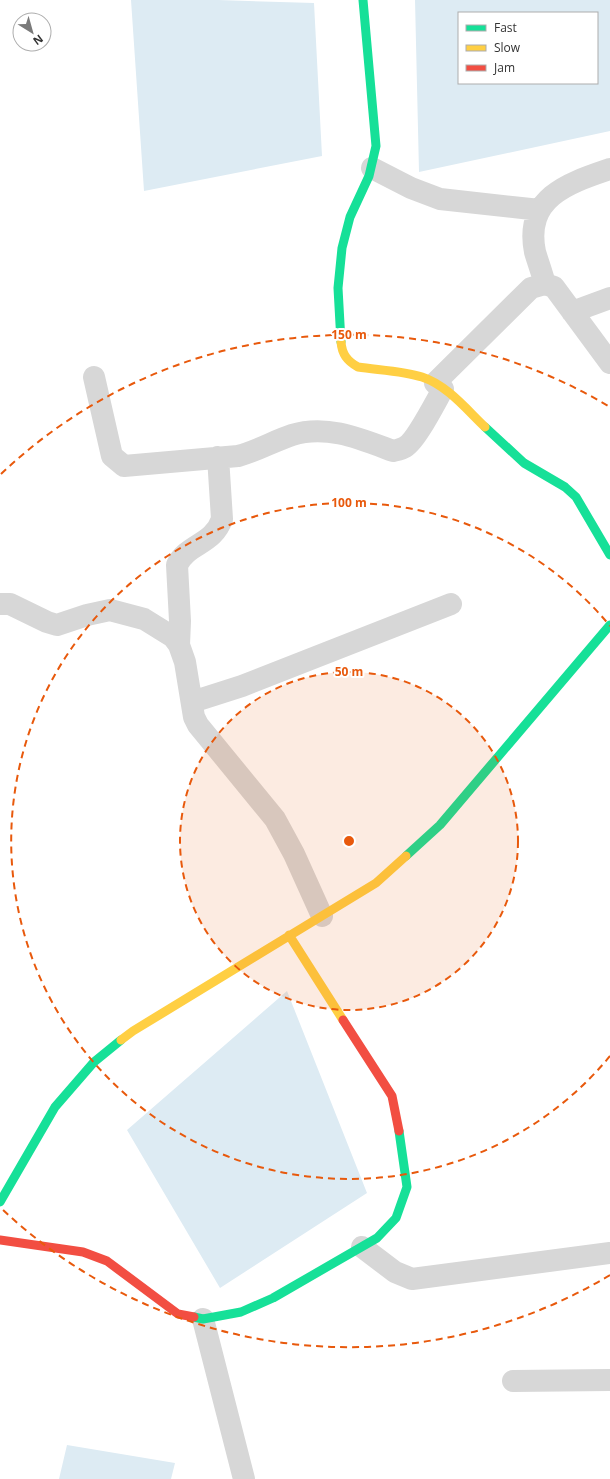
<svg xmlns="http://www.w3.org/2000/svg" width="610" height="1479" viewBox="0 0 610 1479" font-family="'Open Sans',sans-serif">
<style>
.water{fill:#ddebf3;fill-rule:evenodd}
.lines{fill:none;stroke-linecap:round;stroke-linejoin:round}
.street{stroke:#d7d7d7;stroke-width:22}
.fast{stroke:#16e098;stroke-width:9}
.slow{stroke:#ffcf43;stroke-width:9}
.jam{stroke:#f24e42;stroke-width:9}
.ring{fill:none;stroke:#e8590c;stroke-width:2;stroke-dasharray:7 5}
.centre{fill:#e8590c;stroke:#fff;stroke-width:2}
.ring-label{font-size:12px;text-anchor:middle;font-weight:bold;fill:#e8590c;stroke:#fff;stroke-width:4;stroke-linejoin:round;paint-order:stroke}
</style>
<rect width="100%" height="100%" fill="#fff"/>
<!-- water -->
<path class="water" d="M131 0H218L314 3 322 156 144 191Z
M415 0H610V131L419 172ZM459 13H597V83H459Z
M287 991 367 1193 220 1288 127 1130Z
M67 1445 175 1463 171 1479H59Z"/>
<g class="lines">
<!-- street -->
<path class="street" d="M372 168 411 188 440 199 540 210
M545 284C542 273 538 262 535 252 524 197 569 183 610 169
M572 312 610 298
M94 377 112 456 124 466 238 456C257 451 274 441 292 435 327 424 361 439 393 451 397 450 402 449 405 447 416 441 436 401 443 389
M435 383 531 288 545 284 554 287 610 363
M0 604H10L47 622 57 625 87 615 110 610 144 619 173 637 179 645 185 662 194 717 198 725 275 819 294 854 322 916
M179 645 180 621 177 565C188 543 213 545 222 519L218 457
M192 702 242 686 451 604
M362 1247 395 1272 412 1279 610 1253
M203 1319 244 1479
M513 1381 610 1380"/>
<!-- fast -->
<path class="fast" d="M341 342 338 288 342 248 350 217 369 176 376 146 363 0
M485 427 524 463 565 487 576 497 610 555
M406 856 440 825 610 625
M0 1202 55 1107 94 1062 121 1040
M194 1317 203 1319 241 1312 273 1298 377 1238 396 1218 407 1187 399 1131"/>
<!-- slow -->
<path class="slow" d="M341 342C342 354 347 361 358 367 378 370 404 371 422 377 447 385 467 410 485 427
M289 935 343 1020
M121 1040 133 1031 376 883 406 856"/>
<!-- jam -->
<path class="jam" d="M343 1020 392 1096 399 1131
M0 1240 83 1252 107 1261 178 1314 194 1317"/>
</g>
<!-- distance rings -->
<circle cx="349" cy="841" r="169" fill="#e8590c" fill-opacity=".12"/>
<g class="ring">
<circle cx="349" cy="841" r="169"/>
<path d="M610 1056A338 338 0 1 1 610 626"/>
<path d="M610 1275A506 506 0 0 1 1 1208M1 474A506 506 0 0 1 610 407"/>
</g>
<circle cx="349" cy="841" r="6" class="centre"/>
<g class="ring-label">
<text x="349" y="339">150 m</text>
<text x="349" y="507">100 m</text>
<text x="349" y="676">50 m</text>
</g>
<!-- legend -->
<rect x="458" y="12" width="140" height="72" fill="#ffffff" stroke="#adadad"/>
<rect x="466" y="25" width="20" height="6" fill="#16e098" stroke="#adadad"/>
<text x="494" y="32" font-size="12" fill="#333333">Fast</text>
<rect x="466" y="45" width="20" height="6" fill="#ffcf43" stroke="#adadad"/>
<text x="494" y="52" font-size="12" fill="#333333">Slow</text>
<rect x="466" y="65" width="20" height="6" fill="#f24e42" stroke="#adadad"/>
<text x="494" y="72" font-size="12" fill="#333333">Jam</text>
<!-- north arrow -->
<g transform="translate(32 32) rotate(143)"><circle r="19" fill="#ffffff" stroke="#adadad"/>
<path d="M0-3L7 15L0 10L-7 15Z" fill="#7a7a7a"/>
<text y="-6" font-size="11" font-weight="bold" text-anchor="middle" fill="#333333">N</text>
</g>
</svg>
